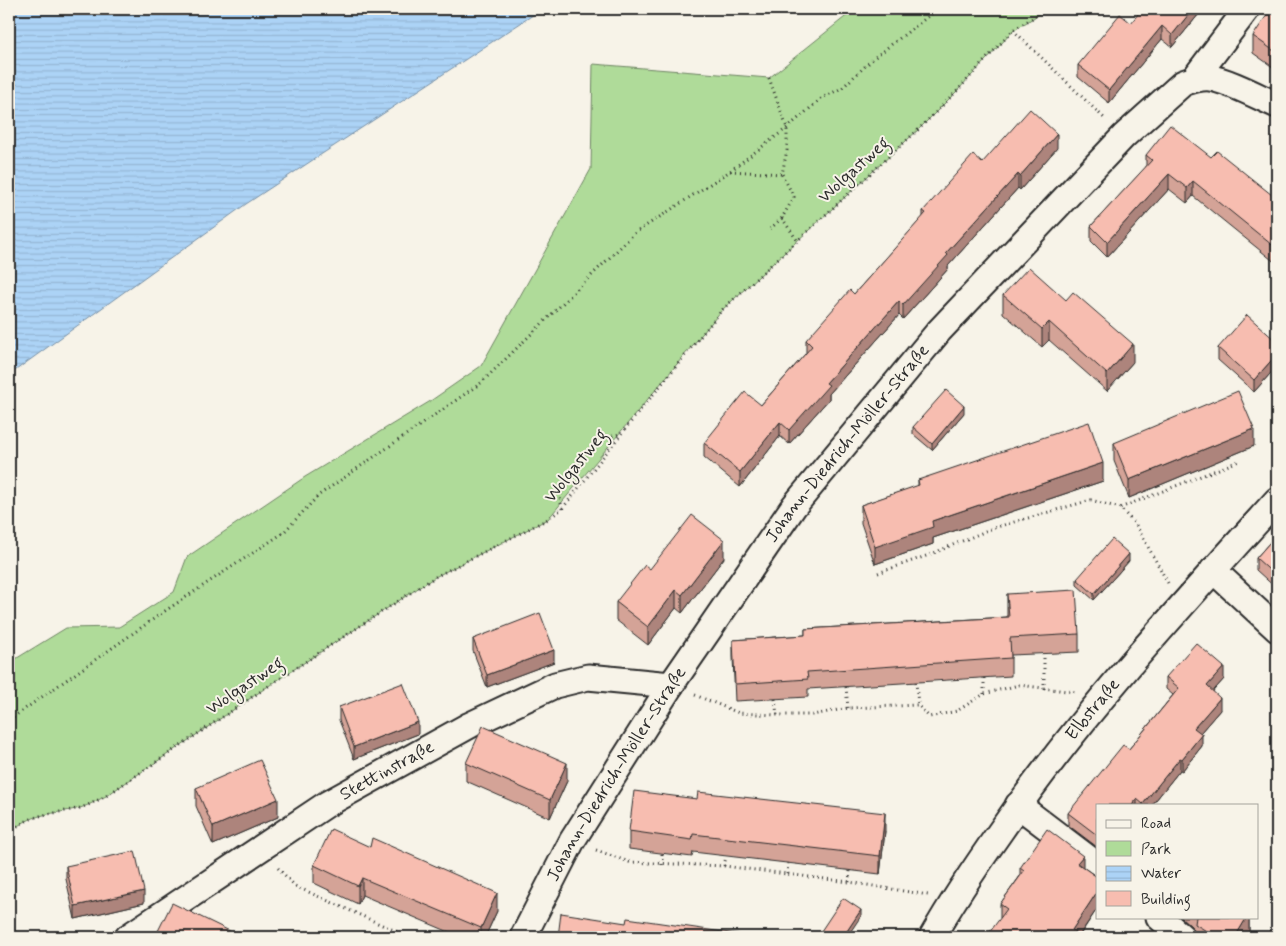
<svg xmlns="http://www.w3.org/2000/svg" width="1286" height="946" viewBox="0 0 1286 946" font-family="Mynerve,sans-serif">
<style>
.green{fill:#afdb99;stroke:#6d8362}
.water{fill:url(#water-rules);stroke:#7890a5}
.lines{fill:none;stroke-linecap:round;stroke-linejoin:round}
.minor-casing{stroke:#2b2b2b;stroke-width:29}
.path{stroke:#2b2b2b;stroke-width:3;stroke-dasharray:1 4;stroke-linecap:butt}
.minor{stroke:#f7f3e8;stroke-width:25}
.wall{fill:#d4a397;stroke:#2b2b2b}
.shaded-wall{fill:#ad847b;stroke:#2b2b2b}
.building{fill:#f7bdb0;stroke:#2b2b2b}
.labels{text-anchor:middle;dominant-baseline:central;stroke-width:4;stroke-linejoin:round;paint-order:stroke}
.street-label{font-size:18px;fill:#2b2b2b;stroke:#f7f3e8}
</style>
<defs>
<pattern id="water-rules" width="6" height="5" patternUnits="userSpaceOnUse" patternTransform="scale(1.25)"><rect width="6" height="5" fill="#acd3f6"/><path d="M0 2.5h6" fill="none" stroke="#94b5d3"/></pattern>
</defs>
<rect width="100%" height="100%" fill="#f7f3e8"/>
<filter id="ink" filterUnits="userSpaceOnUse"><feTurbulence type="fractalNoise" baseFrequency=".02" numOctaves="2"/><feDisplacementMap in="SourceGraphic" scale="10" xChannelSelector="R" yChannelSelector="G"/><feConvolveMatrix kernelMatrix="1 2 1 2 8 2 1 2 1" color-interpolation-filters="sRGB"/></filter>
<g filter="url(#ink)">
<!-- green -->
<path class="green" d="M855 9H1047L1013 31 957 91 919 129 722 310 548 519 435 577 267 687 106 796C96 801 86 807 76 809 47 815 34 813 9 832V663L66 628 119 627 174 592 187 557 305 477 429 402 481 366 591 169 593 64 769 78Z"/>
<!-- water -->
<path class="water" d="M9 9H542L246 204 9 375Z"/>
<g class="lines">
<defs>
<g id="minor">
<path d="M1194 79 1247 9"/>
<path d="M1213 570 1277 629"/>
<path d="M1018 805 1097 865"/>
<path d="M1159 917 1182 937"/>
<path id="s1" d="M128 937 327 804 470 725 555 685 588 677 671 685"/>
<path id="s2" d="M523 937 572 841 671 685 794 506 939 331 1124 136 1183 83C1192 80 1201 77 1210 78 1227 80 1261 98 1277 105"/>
<path id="s3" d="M932 937C953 900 976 866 1000 832 1082 713 1180 607 1277 500"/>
</g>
</defs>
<!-- minor casing -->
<use href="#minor" class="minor-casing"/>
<!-- path -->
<path class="path" d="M1013 30 1105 119
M769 78 787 128V150L782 174 794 197 782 218 770 229
M730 171 782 174
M782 218 797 240
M562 509 560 497 566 480 588 453 604 439 619 434
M878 573 929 555 993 528 1091 500 1120 508
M1168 583 1136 525 1120 508 1239 461
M1044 653V689
M984 678V694
M916 682 918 705
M846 687 848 708
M695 695 739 713 777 715H813L848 708 918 705 929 717 957 711 984 694 1019 685 1075 692
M775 699 777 715
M9 720 165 611 283 533 319 495 481 383 635 233 730 171 787 128 822 98 842 88 875 57 938 9
M9 832C34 813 47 815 76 809 86 807 96 801 106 796L267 687 435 577 548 519 562 509 621 434 722 310 919 129 957 91 1013 30 1047 9
M596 850 629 862 724 866 849 882 928 895
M662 854V865
M724 866 726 857
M278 868 295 886 409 937
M787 874 788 863
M849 882 850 871"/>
<!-- minor -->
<use href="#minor" class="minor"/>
</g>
<!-- wall -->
<path class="wall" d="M1203 9 1172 47 1162 39 1109 103 1078 77V65L1131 23Z
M1277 9V70L1253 53V36Z
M1057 148 1020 190 1018 188 948 266V269L903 319 899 315 829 394V399L789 444 780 436 740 487 704 457V443L761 405 806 353V340L854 294 923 217V211L982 163Z
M1146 155 1211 157 1277 199V264L1193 196 1187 203 1169 189 1107 257 1091 241V226L1146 167Z
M1003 295 1133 362 1107 391 1049 340 1042 347 1003 313Z
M1277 342V366L1254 392 1218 360V348Z
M964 413 932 450 913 434V427Z
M1114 443 1254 446 1129 498 1114 461Z
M918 480 1103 481 933 538V544L875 564 861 523V505L918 486Z
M1277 534V589L1256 570V558Z
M724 558 682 613 676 608 648 645 616 620V602L650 569Z
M1129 561 1094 600 1077 585V579Z
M1007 594 1079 634V652L1011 655V676L808 689V697L735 701 733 657V640L805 635V629L1007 617Z
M473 639 554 662 487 687 473 651Z
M1166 677 1224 679 1213 691 1220 710 1200 733 1202 746 1182 771 1180 770 1152 805H1097V847L1068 825V813L1129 749 1173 695 1166 689Z
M339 707 418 734 354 759 339 720Z
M1277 710V732L1273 728V715Z
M466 763 567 781 550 818 466 781Z
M196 788 278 817 213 845 196 806Z
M629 831H885L880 874 693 852 692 857 629 849Z
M314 865 497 911 485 937H461L362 895 358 904 314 883Z
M66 866 144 903 75 919 66 879Z
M1083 867 1097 877V909L1080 935 1000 918V904L1020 876V868Z
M1181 917H1249V933L1246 937H1195V932L1191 926Z"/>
<!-- shaded-wall -->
<path class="shaded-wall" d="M1193 9H1203L1172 47V35Z
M1162 26V39L1109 103V90Z
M1057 134V148L1020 190V176Z
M1018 174V188L948 266V269L903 319V305L946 253Z
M1169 174V189L1107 257V242Z
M1193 181V196L1187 203V188Z
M899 301V315L829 394V399L789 444V430L826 383Z
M1049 322V340L1042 347V329Z
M1133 344V362L1107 391V374Z
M1277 354V366L1254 392V380Z
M964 406V413L932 450V444Z
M780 422V436L740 487V472Z
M1254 429V446L1129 498V480Z
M1103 463V481L933 538V544L875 564V547L932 521Z
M724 540V558L682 613V595Z
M1129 554V561L1094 600V594Z
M676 590V608L648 645V627Z
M554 650V662L487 687V675Z
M1224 667V679L1207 698V686Z
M1220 698V710L1194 740V728Z
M418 722V734L354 759V747Z
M1202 734V746L1182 771V759Z
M1180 758V770L1152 805H1143V804Z
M567 763V781L550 818V800Z
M278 799V817L213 845V827Z
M1137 799V805H1132Z
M885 813V831L880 874V856Z
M1083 856V872L1077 863Z
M362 878V895L358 904V886Z
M144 891V903L75 919V906Z
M1097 892V909L1078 937 1072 930Z
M497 893V911L485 937H481V928Z
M861 910V916L847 937H843Z
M1247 917H1249V933L1246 937H1235Z"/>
<!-- building -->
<path class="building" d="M1142 9H1193L1172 35 1162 26 1109 90 1078 65 1120 14 1131 23Z
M1271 9H1277V53L1253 36Z
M1030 109 1057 134 1020 176 1018 174 946 253 948 255 903 305 899 301 826 383 829 385 789 430 780 422 740 472 704 443 745 392 761 405 812 346 806 340 850 290 854 294 926 213 923 211 973 155 982 163Z
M1170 125 1211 157 1217 151 1277 199V249L1193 181 1187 188 1169 174 1107 242 1091 226 1152 160 1146 155Z
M1029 267 1066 300 1073 292 1133 344 1107 374 1049 322 1042 329 1003 295Z
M1247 315 1277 342V354L1254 380 1218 348Z
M946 390 964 406 932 444 913 427Z
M1238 391 1254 429 1129 480 1114 443Z
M1089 422 1103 463 932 521 933 527 875 547 861 505 919 485 918 480Z
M692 515 724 540 682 595 676 590 648 627 616 602 645 565 650 569Z
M1277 534V577L1256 558Z
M1112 539 1129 554 1094 594 1077 579Z
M1076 590 1079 634 1010 638 1011 658 807 672 808 679 735 684 733 640 805 635V629L1009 617 1007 594Z
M540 613 554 650 487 675 473 639Z
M1196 643 1224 667 1207 686 1220 698 1194 728 1202 734 1182 759 1180 758 1143 804 1137 799 1132 805H1097V835L1068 813 1123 745 1129 749 1179 688 1166 677Z
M403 683 418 722 354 747 339 707Z
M1277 710V719L1273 715Z
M483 726 567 763 550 800 466 763Z
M260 760 278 799 213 827 196 788Z
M634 791 697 799 698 792 885 813 880 856 693 834 692 840 629 831Z
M331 829 370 847 372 838 497 893 481 928 362 878 358 886 314 865Z
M1047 829 1083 856 1077 863 1097 877V892L1072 930 1084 937H986L1007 909 1000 904 1024 871 1020 868Z
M135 851 144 891 75 906 66 866Z
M843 898 861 910 843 937H817Z
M172 903 242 937H155Z
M561 913 626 923 627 918 757 937H558Z
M1196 917H1247L1235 937H1216L1195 924Z
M9 935 23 936V937H9Z"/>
</g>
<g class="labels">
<!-- street labels -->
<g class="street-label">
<text transform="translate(854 170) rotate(-42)">Wolgastweg</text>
<text stroke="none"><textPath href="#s2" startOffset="592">Johann-Diedrich-Möller-Straße</textPath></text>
<text transform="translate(576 466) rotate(-51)">Wolgastweg</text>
<text transform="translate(245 686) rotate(-34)">Wolgastweg</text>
<text stroke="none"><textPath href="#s3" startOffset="279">Elbstraße</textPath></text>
<text stroke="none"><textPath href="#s1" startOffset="308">Stettinstraße</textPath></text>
<text stroke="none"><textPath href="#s2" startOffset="188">Johann-Diedrich-Möller-Straße</textPath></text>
</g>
</g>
<!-- margin -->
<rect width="1286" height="946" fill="none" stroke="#f7f3e8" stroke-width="30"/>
<rect x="15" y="15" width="1256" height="916" fill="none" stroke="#2b2b2b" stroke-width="2" filter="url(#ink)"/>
<!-- legend -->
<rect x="1096" y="804" width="162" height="115" fill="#f7f3e8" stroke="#a5a39c"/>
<rect x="1106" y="820" width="25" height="8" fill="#f7f3e8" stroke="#a5a39c"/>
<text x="1141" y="828" font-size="15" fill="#2b2b2b">Road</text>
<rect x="1106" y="841" width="25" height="15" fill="#afdb99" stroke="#a5a39c"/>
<text x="1141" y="854" font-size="15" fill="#2b2b2b">Park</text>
<rect x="1106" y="866" width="25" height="15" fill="url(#water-rules)" stroke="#a5a39c"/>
<text x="1141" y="878" font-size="15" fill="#2b2b2b">Water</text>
<rect x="1106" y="891" width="25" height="15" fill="#f7bdb0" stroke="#a5a39c"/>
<text x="1141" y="904" font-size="15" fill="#2b2b2b">Building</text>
</svg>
